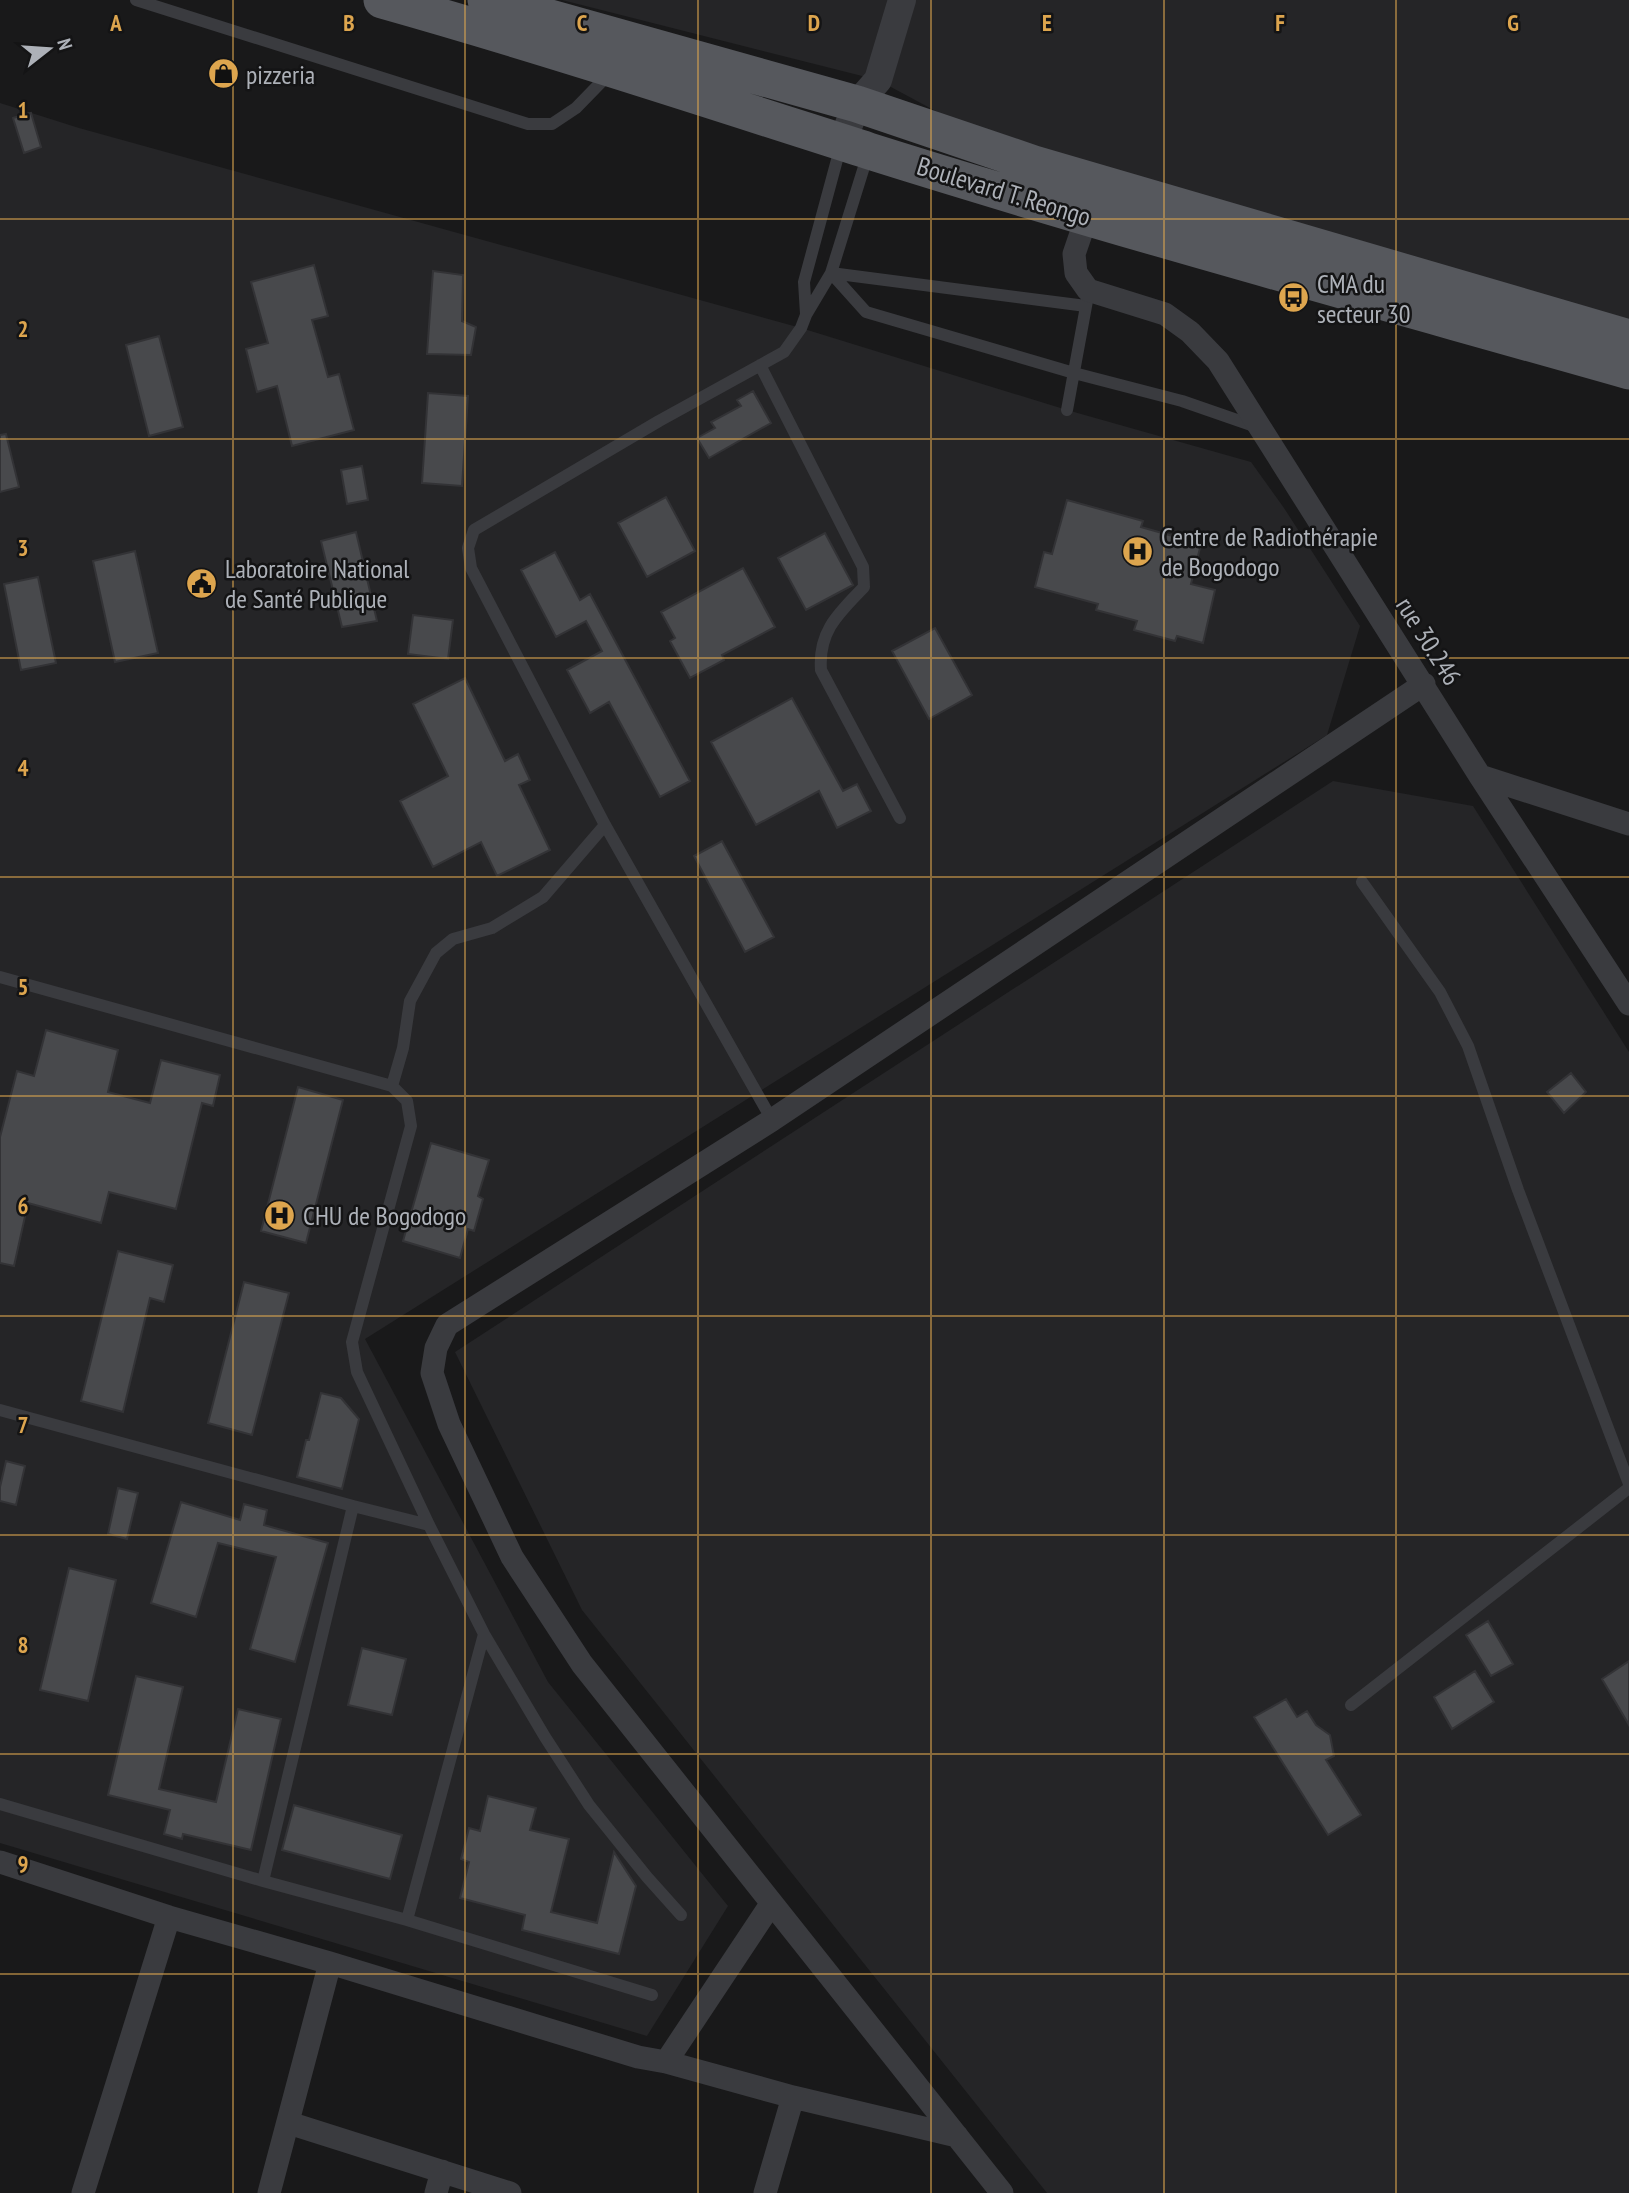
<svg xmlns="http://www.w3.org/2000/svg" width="1629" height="2193" viewBox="0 0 1629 2193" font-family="'PT Sans Narrow',sans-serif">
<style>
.built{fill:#252527}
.building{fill:#48494c;stroke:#333336;stroke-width:2}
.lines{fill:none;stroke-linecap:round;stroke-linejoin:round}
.service{stroke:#3a3b3f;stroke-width:12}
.minor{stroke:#3a3b3f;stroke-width:23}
.tertiary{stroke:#3a3b3f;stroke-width:28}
.primary{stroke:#56585d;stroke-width:37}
.grid{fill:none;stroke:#dda54e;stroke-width:2;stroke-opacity:0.55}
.labels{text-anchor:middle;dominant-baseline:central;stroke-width:5;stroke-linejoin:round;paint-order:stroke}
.poi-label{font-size:26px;fill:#adb1b8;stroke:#141415;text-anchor:start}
.street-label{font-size:26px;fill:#adb1b8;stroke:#141415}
.grid-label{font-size:23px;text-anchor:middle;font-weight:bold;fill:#dda54e;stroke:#141415;stroke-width:5;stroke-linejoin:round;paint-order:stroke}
</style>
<rect width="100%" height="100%" fill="#19191a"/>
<!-- built -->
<path class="built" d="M562 0H1629V339L1034 164 878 80Z
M0 103 79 128 801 328 1067 410 1251 462 1284 508 1360 626 1327 735 365 1339 548 1682 728 1906 647 2036 0 1843Z
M1333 781 1473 806 1629 1052V2193H1047L582 1610 455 1352Z"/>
<!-- building -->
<path class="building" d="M31 113 41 147 24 153 13 118Z
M314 265 328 316 312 320 328 377 339 374 354 430 292 446 277 386 257 392 246 349 268 343 251 282Z
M433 271 463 275 462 321 476 327 471 355 427 354Z
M159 336 183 427 149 436 126 345Z
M753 391 771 423 709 458 697 438 715 428 711 422 741 406 737 400Z
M428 393 468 396 462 486 422 483Z
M6 434 19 487 0 492V435Z
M362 466 368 500 347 504 341 470Z
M666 497 695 551 647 577 618 523Z
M1067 500 1143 521 1141 527 1201 544 1191 584 1215 590 1203 643 1177 636 1175 641 1134 630 1137 621 1096 610 1098 604 1035 587 1044 552 1052 554Z
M356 532 377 621 342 627 321 541Z
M825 533 853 585 806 610 778 558Z
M135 551 158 653 115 662 93 561Z
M555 552 580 600 590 594 690 781 660 797 609 702 590 713 567 670 602 651 586 621 556 637 521 570Z
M743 568 775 627 722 655 724 660 690 678 670 641 675 638 661 612Z
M38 577 56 663 21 670 4 584Z
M413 615 453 620 448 659 408 654Z
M935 628 972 695 929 719 892 651Z
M465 678 505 761 518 754 530 780 519 785 550 850 497 876 481 842 433 867 400 801 448 776 413 704Z
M792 698 843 791 857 784 871 811 837 828 819 791 756 825 711 742Z
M722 841 774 937 745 952 694 856Z
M46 1030 118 1050 108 1092 150 1103 161 1060 220 1075 213 1106 202 1103 176 1209 109 1192 101 1223 28 1203 14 1266 0 1263V1137L17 1071 34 1076Z
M1571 1073 1586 1092 1564 1113 1547 1092Z
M298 1087 343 1100 306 1243 261 1231Z
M431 1143 489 1160 478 1196 483 1199 474 1231 468 1229 460 1258 403 1241Z
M118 1251 173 1265 164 1302 150 1298 123 1412 81 1401Z
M244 1282 289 1293 252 1435 208 1423Z
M321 1393 341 1398 359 1419 342 1489 297 1477 306 1440H309Z
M6 1461 25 1466 16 1505 0 1501V1487Z
M118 1488 138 1493 127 1539 108 1534Z
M181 1502 240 1520 244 1504 267 1510 264 1525 328 1543 295 1662 250 1649 276 1557 218 1543 196 1617 151 1603Z
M69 1568 116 1580 88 1701 40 1690Z
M1488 1621 1513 1664 1491 1676 1466 1635Z
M362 1648 406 1659 392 1715 348 1705Z
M1629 1661V1725L1602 1679Z
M1475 1671 1494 1702 1452 1729 1434 1697Z
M136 1676 183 1687 159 1789 216 1802 238 1709 281 1719 251 1850 183 1834 182 1839 164 1834 170 1810 108 1795Z
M1286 1699 1297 1717 1307 1711 1316 1725 1330 1735 1334 1756 1326 1760 1361 1815 1328 1835 1254 1717Z
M488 1796 536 1808 530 1830 569 1839 551 1912 597 1923 614 1852 636 1886 619 1954 522 1930 525 1915 460 1898 469 1862 461 1859 469 1828 480 1831Z
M294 1805 402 1835 390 1879 282 1850Z"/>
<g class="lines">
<!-- service -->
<path class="service" d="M136 0 528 124H552L576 108 611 72
M1086 306 831 273 866 312 1074 373 1182 401 1257 427
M806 314 804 282 841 145
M760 365 863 567 864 587C839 613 818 631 821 670L900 818
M1067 410 1087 301
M1362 882 1440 992 1468 1046 1518 1190 1629 1484
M0 977 392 1086 407 1101 411 1126 352 1342 357 1372 429 1525 484 1634 545 1737 589 1805 647 1877 681 1915
M392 1086 403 1048 410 1001 436 953 453 939 492 928 543 897 605 825
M772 1120 605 825 471 568 468 548 474 530 659 421 784 352 801 328 806 315 831 273 868 154
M0 1410 353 1506
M1351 1705 1629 1488
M0 1804 263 1881 407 1920 652 1995
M263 1881 353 1506 429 1525
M407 1920 484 1634"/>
<!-- minor -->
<path class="minor" d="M1087 216 1074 254 1076 273 1088 290 1165 314 1190 332 1218 361 1480 776 1629 1004
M1480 776 1629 824
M0 1862 169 1917 330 1963 638 2057 666 2062 793 2097 957 2136
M666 2062 771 1904
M289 2123 510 2193
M83 2193 169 1917
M269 2193 330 1963
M436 2193 442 2171
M765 2193 793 2097
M1002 2193 582 1664 512 1557 449 1424 432 1373 436 1348 447 1325 772 1120 1424 684"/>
<!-- tertiary -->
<path class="tertiary" d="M842 142 857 104 878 80 902 0"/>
<!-- primary -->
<path class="primary" d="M382 0C545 46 707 99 869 151 1120 230 1375 299 1629 371
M486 0 857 104 1034 164 1629 338"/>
</g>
<!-- grid -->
<path class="grid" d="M233 0V2193M465 0V2193M698 0V2193M931 0V2193M1164 0V2193M1396 0V2193M0 219H1629M0 439H1629M0 658H1629M0 877H1629M0 1096H1629M0 1316H1629M0 1535H1629M0 1754H1629M0 1974H1629"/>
<!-- icons -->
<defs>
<symbol id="shop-disc" viewBox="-11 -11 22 22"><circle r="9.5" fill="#dda54e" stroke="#141415"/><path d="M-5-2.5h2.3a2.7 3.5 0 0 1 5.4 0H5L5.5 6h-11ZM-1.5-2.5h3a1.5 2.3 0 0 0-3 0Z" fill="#111"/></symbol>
<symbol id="bus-disc" viewBox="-11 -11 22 22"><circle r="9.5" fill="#dda54e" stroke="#141415"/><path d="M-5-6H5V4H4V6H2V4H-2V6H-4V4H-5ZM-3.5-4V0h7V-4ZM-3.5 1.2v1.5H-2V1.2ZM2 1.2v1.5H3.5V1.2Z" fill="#111"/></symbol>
<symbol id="hospital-disc" viewBox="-11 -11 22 22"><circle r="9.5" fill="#dda54e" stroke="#141415"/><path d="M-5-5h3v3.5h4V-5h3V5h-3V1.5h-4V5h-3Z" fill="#111"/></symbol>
<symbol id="civic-disc" viewBox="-11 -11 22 22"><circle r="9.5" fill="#dda54e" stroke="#141415"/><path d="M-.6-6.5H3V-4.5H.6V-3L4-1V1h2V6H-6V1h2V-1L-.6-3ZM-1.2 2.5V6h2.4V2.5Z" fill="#111"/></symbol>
</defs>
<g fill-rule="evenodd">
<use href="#shop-disc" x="206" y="56" width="35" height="35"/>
<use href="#bus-disc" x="1276" y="280" width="35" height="35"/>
<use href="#hospital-disc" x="1120" y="534" width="35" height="35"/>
<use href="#civic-disc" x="184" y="566" width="35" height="35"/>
<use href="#hospital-disc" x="262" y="1198" width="35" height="35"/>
</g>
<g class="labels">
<!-- poi labels -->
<g class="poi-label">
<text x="246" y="74">pizzeria</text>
<text x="1317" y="283">CMA du<tspan x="1317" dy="30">secteur 30</tspan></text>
<text x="1161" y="536">Centre de Radiothérapie<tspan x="1161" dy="30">de Bogodogo</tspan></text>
<text x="225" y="568">Laboratoire National<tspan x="225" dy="30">de Santé Publique</tspan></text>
<text x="303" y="1215">CHU de Bogodogo</text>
</g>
<!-- street labels -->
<g class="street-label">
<text transform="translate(1004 191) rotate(17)">Boulevard T. Reongo</text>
<text transform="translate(1429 641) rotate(58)">rue 30.246</text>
</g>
</g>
<g class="grid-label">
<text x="116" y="31">A</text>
<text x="349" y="31">B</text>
<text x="582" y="31">C</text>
<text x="814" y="31">D</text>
<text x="1047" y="31">E</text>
<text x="1280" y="31">F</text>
<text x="1513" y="31">G</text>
<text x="23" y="118">1</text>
<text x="23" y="337">2</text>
<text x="23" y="556">3</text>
<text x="23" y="776">4</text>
<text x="23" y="995">5</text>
<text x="23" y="1214">6</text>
<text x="23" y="1433">7</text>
<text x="23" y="1653">8</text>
<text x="23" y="1872">9</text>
</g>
<!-- north arrow -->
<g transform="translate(49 49) rotate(73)" stroke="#141415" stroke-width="5" paint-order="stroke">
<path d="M0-5L12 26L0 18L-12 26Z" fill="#adb1b8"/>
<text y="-10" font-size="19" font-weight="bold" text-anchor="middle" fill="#adb1b8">N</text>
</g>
</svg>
